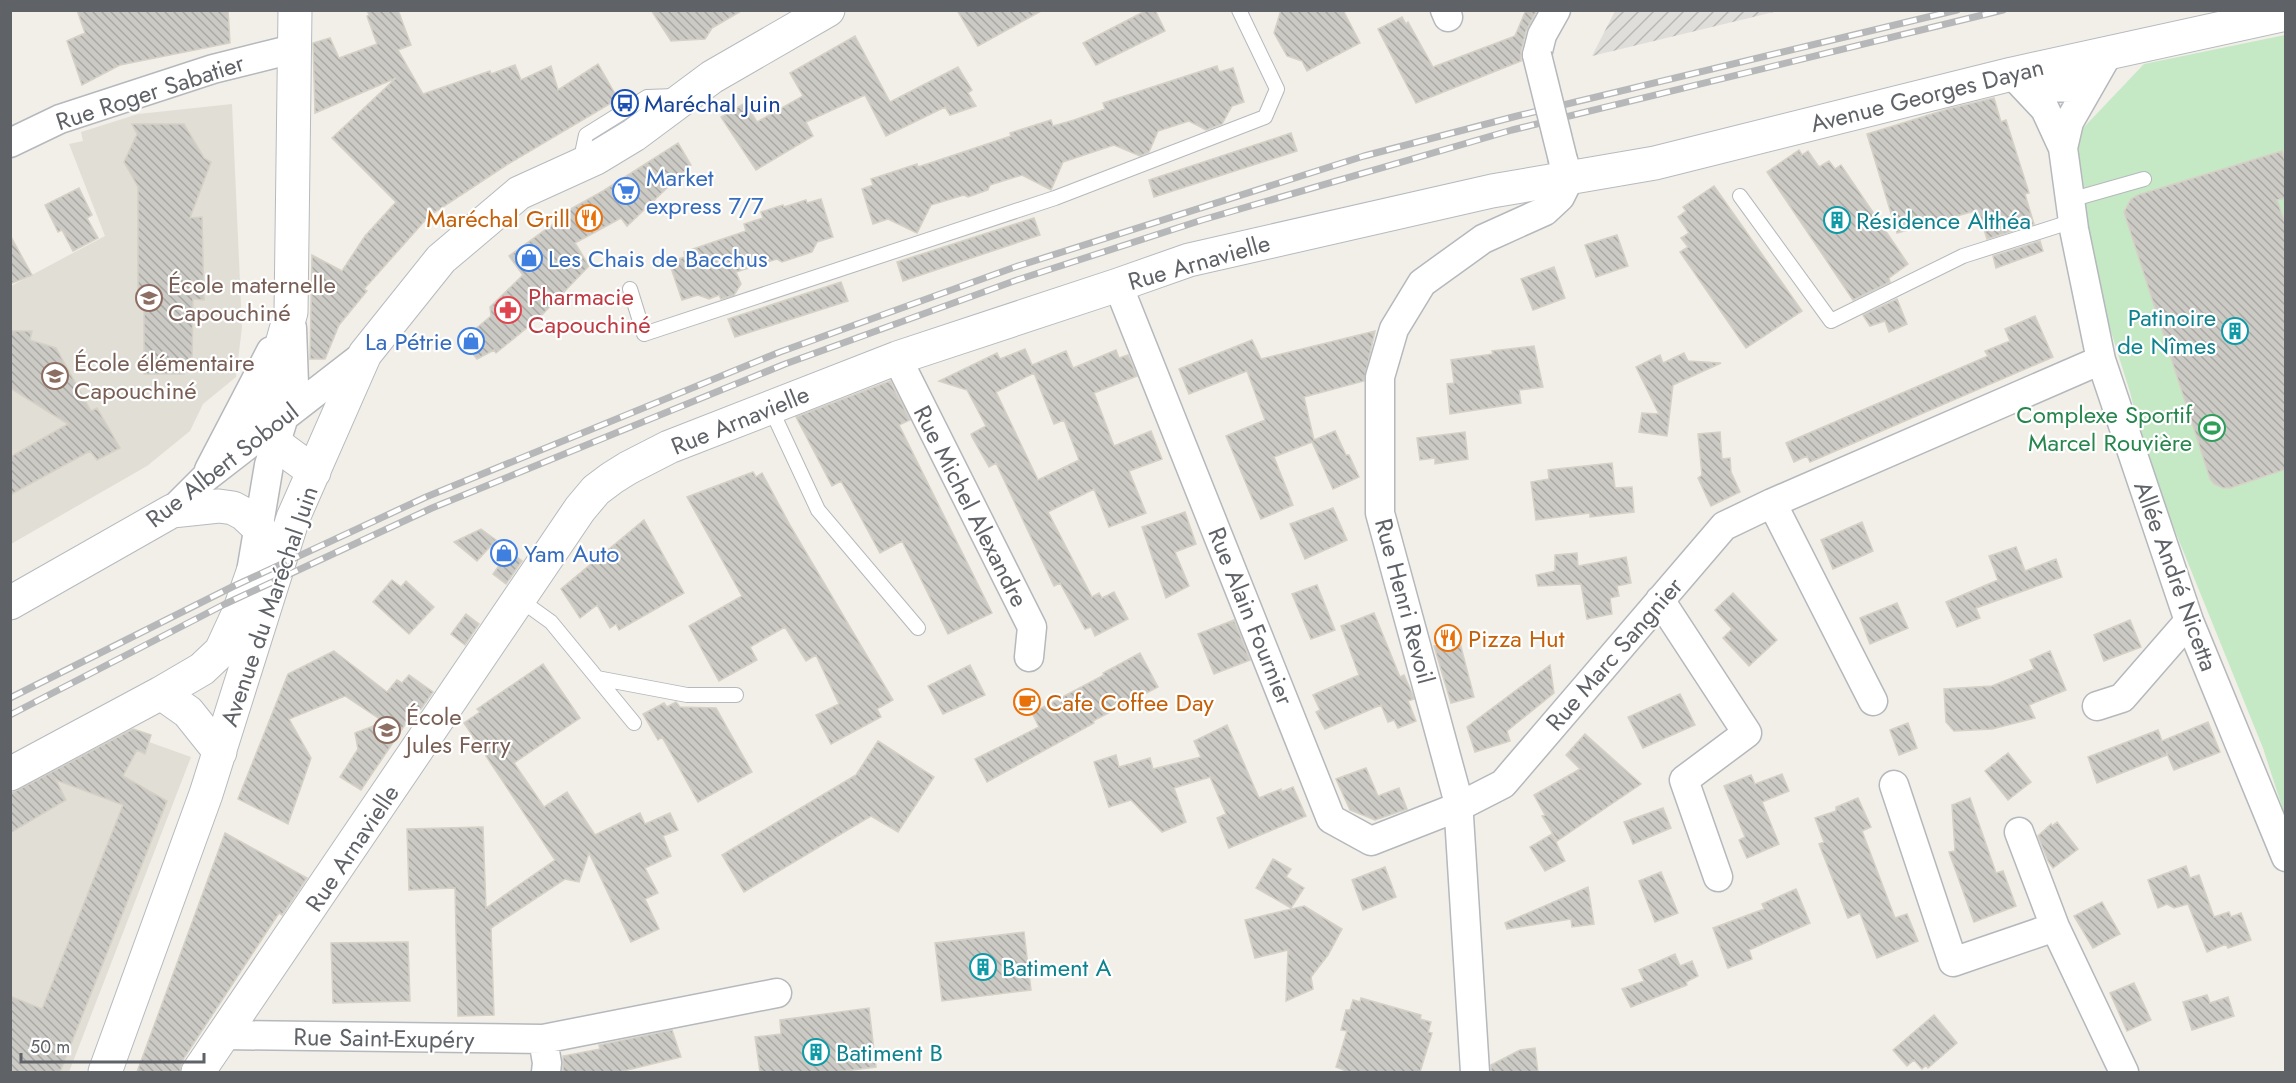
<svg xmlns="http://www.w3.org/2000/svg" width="2296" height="1083" viewBox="0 0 2296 1083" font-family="Jost,sans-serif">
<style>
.industrial{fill:url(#industrial-furrows)}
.education{fill:#e1ded6}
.garden{fill:#c5e8c5}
.building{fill:url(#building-back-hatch);stroke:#d6d1c6;stroke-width:1.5;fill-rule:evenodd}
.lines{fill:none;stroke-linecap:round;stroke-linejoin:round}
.lane-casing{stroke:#b5b8bc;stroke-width:16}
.street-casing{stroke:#b5b8bc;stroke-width:31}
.secondary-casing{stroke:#b6babf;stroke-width:35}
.lane{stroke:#fff;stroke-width:14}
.street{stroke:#fff;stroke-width:28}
.secondary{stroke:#fff;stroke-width:33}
.rail-casing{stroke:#b6b7b8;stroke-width:7}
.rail{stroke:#fff;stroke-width:4.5;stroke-dasharray:14;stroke-linecap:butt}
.street-bridge-casing{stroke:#b5b8bc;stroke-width:31;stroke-linecap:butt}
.street-bridge{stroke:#fff;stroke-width:28}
.labels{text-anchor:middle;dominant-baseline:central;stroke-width:4.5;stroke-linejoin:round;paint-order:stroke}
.street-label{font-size:24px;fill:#5f6368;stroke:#fff}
.transit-label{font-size:24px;fill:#164399;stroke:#fff;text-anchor:start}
.shop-label{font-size:24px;fill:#366cbe;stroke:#fff;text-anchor:start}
.food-label{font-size:24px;fill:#c56008;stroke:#fff;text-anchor:start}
.culture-label{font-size:24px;fill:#0d838f;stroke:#fff;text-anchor:start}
.education-label{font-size:24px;fill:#785e54;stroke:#fff;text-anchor:start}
.health-label{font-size:24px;fill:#be3a42;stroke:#fff;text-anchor:start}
.leisure-label{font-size:24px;fill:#27864d;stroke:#fff;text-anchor:end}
</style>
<defs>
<pattern id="industrial-furrows" width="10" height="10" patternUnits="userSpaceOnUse" patternTransform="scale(1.5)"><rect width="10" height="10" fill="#e0deda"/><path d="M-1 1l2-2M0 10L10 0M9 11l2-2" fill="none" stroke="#b9b8b5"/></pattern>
<pattern id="building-back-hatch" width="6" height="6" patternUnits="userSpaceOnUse" patternTransform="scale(1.5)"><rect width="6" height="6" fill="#cccac5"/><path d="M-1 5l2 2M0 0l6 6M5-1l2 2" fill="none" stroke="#a9a8a4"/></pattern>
</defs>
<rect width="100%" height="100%" fill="#f1efe8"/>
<!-- industrial -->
<path class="industrial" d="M1615 11V10L1778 11 1592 56Z"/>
<!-- education -->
<path class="education" d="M232 104 242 327 236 377 203 404 190 431 147 466 11 544V286L105 236 69 144 83 141 81 132 138 114Z
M131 729 151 735 149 742 191 757 69 1072H11L10 794Z"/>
<!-- garden -->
<path class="garden" d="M2285 35V816L2263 748 2148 464 2130 392 2077 224 2069 143 2144 64Z"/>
<!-- building -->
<path class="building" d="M77 10H228L230 43 120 65 82 85 67 41 85 33Z
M367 10H398L411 45 398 50 423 94 490 71 491 74 515 65 521 80 551 66 558 90 598 64 618 99 508 164 429 216 364 289 367 291 339 325 325 359H310L312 255 342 271 365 236 396 202 332 138 396 78 315 113 313 43 330 38 339 58 377 44 367 16 369 15Z
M651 10H743L712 28 705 39 671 41Z
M957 10H1043L978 46Z
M1147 10H1155L1165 31 1096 65 1083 43Z
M1281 10H1343L1360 43 1307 71 1302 61 1287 56 1274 33Z
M1526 10H1537L1526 31 1521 51V61L1416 103 1378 29 1402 17 1406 24 1408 22 1433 67 1515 36Z
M855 36 890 102 958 67 972 90 968 93 976 106 950 115 945 107 886 136 865 95 806 122 813 136 756 170 721 117 745 103 757 122 803 96 790 73Z
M1217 66 1219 72 1233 68 1244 102 1232 106 1222 124 1206 130 1189 121 1158 131 1149 152 1140 156 1114 145 1063 162 1051 190 1022 175 990 185 988 190 968 197 964 195 931 205 917 233 888 219 873 224 862 189 873 185 871 179 917 164 918 167 1011 136 1010 133 1051 120 1053 126 1074 120 1105 109 1103 103Z
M1994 98 2001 122 2006 120 2029 193 2025 194 2034 224 1987 239 1978 210 1897 233 1867 134 1948 109Z
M132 124H184L204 158 211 162 190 218 202 217 204 300 193 299 192 365H184V374H144V289H138V187L124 162 137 134Z
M1291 133 1297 151 1154 197 1149 180Z
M678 143 691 165 627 226 621 218 575 243 589 266 539 318 496 353 494 350 477 359 462 340 491 316 490 307 523 275 509 256 560 219 558 216 603 191Z
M1799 150 1802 155 1808 151 1819 167 1829 161 1835 169 1841 165 1908 264 1889 278 1890 282 1853 300 1767 172Z
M2282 151 2286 164V198L2277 200 2286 226V469L2230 488H2223L2214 484 2210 479 2124 212 2131 199 2138 195Z
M1714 186 1802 311 1746 348 1680 252 1688 247 1681 238 1689 233 1678 217 1686 211 1683 207Z
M79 188 92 215 87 218 98 238 73 251 62 230 58 232 45 205Z
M821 199 833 237 817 242 812 252 782 262 777 259 736 272 741 284 734 295 721 299 719 295 709 299 698 295 682 300 669 262 685 257 684 252 746 231 744 224 763 218 761 212 783 205 784 207 806 200 807 203Z
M1034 218 1040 235 903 281 897 262Z
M10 235 32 275 10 284Z
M1617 235 1628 266 1596 277 1585 245Z
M2040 241 2043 251 1996 268 1993 256Z
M1554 267 1565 298 1533 310 1521 279Z
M841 282 848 301 735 337 728 319Z
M1897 299 1907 324 1889 332 1885 321 1870 326 1863 315Z
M2035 316 2053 357 1810 462 1807 456 1794 462 1786 443 1988 356 1985 351 2010 341 2005 329Z
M10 331H32L30 340 56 348 91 411 97 408 120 448 97 460 90 451 10 495V457L68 424 10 388Z
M1375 331 1364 381 1304 397 1314 440 1335 431 1346 455H1349L1359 477 1333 489 1312 442 1274 457 1293 505 1261 519 1226 436 1265 420 1247 371 1189 394 1179 369 1252 340 1261 359Z
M1534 346 1543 387 1519 390 1521 403 1450 414 1447 384 1454 383 1451 360 1493 354 1492 351Z
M1025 349 1032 365 1066 351 1073 368 1116 350 1119 358 1128 355 1137 376 1094 393 1114 446 1151 431 1162 459 1129 471 1146 513 1109 527 1094 489 1048 512 1092 597 1099 593 1102 598 1114 592 1128 619 1095 636 1091 627 1085 629 1060 583 1054 586 996 463 989 467 972 437 971 434 986 426 967 390 939 381 997 353 1000 359ZM1034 373 1054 424 1064 420 1079 460 1038 480 996 392Z
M1684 353 1688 361 1721 363 1673 385 1667 436 1639 432 1642 413 1659 414 1636 367 1660 355 1663 363Z
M890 381 910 420 899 425 992 613 948 634 902 541 880 553 841 481 832 486 796 417Z
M1465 432 1468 459 1435 464V458L1420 460 1417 438Z
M1720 432 1722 459 1730 458 1731 472 1740 492 1711 506 1698 478 1702 475 1698 434Z
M1612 463 1615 488 1632 487 1634 512 1590 517V513L1536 520 1531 482 1549 479 1548 470Z
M753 472 756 477 762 473 791 527 893 700 877 709 881 717 831 744 816 715 839 704 816 655 806 661 785 627 750 647 757 660 719 681 689 626 742 596 687 497Z
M1333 508 1347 540 1305 559 1290 524Z
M1185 512 1196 544 1175 552 1189 586 1166 598 1142 527Z
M644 520 684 593 619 630 616 624 610 628 597 605 580 618 561 589Z
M1862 522 1873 551 1833 569 1821 540Z
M481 529 496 540 477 561 454 542Z
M2016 547 2025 571 2056 559 2062 577 1976 608 1980 618 1957 627 1946 602 1998 580 1989 556Z
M509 551 522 561 506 584 493 574Z
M1577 553 1578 566 1626 557 1631 583 1617 586 1619 596 1610 598 1612 614 1587 619 1581 584 1538 586 1536 575 1555 571V555Z
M392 580 401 587 406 581 434 607 409 634 373 602Z
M1317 585 1335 630 1311 639 1292 594Z
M1733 593 1777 640 1749 666 1723 638 1732 629 1715 610Z
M1897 603 1908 628 1870 644 1860 618Z
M1374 613 1400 677 1404 675 1412 693 1414 699 1408 701 1416 721 1398 728 1394 720 1388 722 1381 705 1325 729 1316 712 1320 710 1313 695 1359 675 1341 626Z
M466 614 479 624 465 645 451 634Z
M1234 620 1250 660 1214 674 1198 634Z
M2130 620 2141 647 2104 661 2094 635Z
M1460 643 1474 697 1451 703 1434 646Z
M334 651 387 692 397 680 402 683 409 675 433 692 421 709 417 707 361 790 340 777 358 749 355 733 384 722 345 696 289 719 311 758 288 824 238 799 288 674Z
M2050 651 2066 690 2029 705 2035 718 1992 729 1954 731 1946 722 1944 689 1992 686 2034 669 2030 660Z
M1140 653 1158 687 1093 721 1094 723 987 782 975 759 1039 727 1032 713 1104 675 1103 673Z
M543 664 580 718 514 763 544 807 567 792 595 835 640 813 645 824 670 813 678 830 663 836 671 856 645 868 658 893 645 899 659 929 631 942 589 853 579 882 565 879 491 928 494 1015 458 1016 455 888 409 890 407 829 483 827 486 908 555 860 464 723 480 712 477 709Z
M970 665 985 695 943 714 928 686Z
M1550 665 1554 693 1507 731 1510 741 1475 752 1467 727Z
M1680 694 1695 725 1643 748 1628 717Z
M676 702 680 707 716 708 752 772 698 802 662 737 658 740 643 714 664 703 667 707Z
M2208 722 2220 752 2174 770 2166 751 2167 755 2097 783 2088 757 2158 730 2162 741Z
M1908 723 1917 748 1899 755 1890 730Z
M1227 725 1259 798 1281 789V792L1293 787 1306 816 1229 848 1217 818 1226 814 1210 777 1174 788 1186 822 1162 832 1131 800 1109 807 1094 762 1116 755 1119 767 1150 758 1153 769 1201 757 1194 741Z
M133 729 151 735 145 754 137 750 123 776 167 801 60 1072H10V996L42 1009 123 805 56 780 66 800 10 833V794Z
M1585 734 1641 784 1557 841 1542 816 1545 815 1534 795 1580 769 1566 755Z
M878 741 934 777 898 832 871 816 744 892 722 855 856 775Z
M2008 753 2031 782 2008 800 1985 771Z
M1366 768 1378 796 1399 788 1407 809 1375 820 1350 810 1336 779Z
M1782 774 1789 791 1762 802 1779 844 1747 858 1739 840 1745 837 1724 786 1751 775 1755 784Z
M1858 798 1871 827 1862 831 1895 918 1907 914 1918 941 1877 958 1860 913 1848 918 1819 844 1824 842 1815 818 1836 811V807Z
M1970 798 1996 873 2003 871 2016 906 1974 922 1949 852 1955 851 1952 805Z
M1663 808 1671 828 1633 844 1624 822Z
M2057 822 2078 849 2053 868 2048 861 2038 836 2051 824 2052 826Z
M225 833 307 878 282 915 279 913 182 1061 180 1072H137Z
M1552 834 1565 861 1545 871 1530 847Z
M1273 859 1291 869 1286 877 1304 888 1291 908 1256 888Z
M2186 866 2190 878 2199 875 2214 917 2229 912 2231 917 2241 913 2251 940 2228 948 2226 944 2207 952 2188 904 2174 908 2167 904 2158 908 2148 880Z
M1385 867 1396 897 1363 910 1352 880Z
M1661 872 1678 913 1655 922 1639 881Z
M1588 887 1594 924 1572 927 1571 919 1507 929 1505 923Z
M1796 889 1810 923 1749 950 1752 959 1728 968 1713 928 1764 909 1762 904Z
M2102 902 2120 934 2093 948 2074 916Z
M1304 906 1342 929 1328 955 1311 977 1313 989 1286 1001 1288 950 1255 958 1245 920Z
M1024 932 1031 990 942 1001 935 943Z
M408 942 410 1001 333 1003 331 943Z
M1675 954 1680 966 1692 961 1698 976 1686 982 1687 985 1631 1007 1622 989 1644 981 1639 970Z
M2134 983 2151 1020 2127 1031 2110 993Z
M2207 995 2210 1003 2228 997 2234 1016 2192 1030 2183 1002Z
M1361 998 1421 1015 1420 1019 1431 1022 1428 1032 1432 1033 1420 1072H1343L1344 1070 1336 1067 1347 1031 1341 1030 1346 1010H1350L1353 1000 1360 1002Z
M869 1008 876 1067 837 1072H760L755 1037 781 1034 780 1020Z
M1934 1015 1957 1043 1928 1068 1926 1065 1922 1069 1914 1060 1907 1066 1893 1050Z
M672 1030 681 1057 619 1072H563V1056L600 1049 599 1045Z
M1535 1048 1538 1072H1491V1065L1520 1050Z"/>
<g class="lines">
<defs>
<path id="lane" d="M580 163 586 135 647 97 675 96
M1740 196 1831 321 1963 256 2073 221
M2070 200 2144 179
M630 289 644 334 1055 198 1265 117 1277 89 1239 10
M770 407 818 510 918 628
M519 599 551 622 634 723
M597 678 687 695H736"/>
<path id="street" d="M1445 10 1448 17
M1537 55 1542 35 1556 10
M2012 74 2045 109 2063 148 2074 229 2101 360 2189 621 2286 857
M2025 87 2088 88
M10 143 60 119 213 69 293 49
M2063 148 2069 122 2109 52
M1118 285 1331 819 1371 841 1458 807 1503 784 1724 526 1772 503 2101 360
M897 358 1032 627 1029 657
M209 470 271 351
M1772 503 1873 701
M172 511 205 478 365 354
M250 578 269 465 294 384 292 328
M1660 600 1747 733 1684 780 1718 877
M2097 706 2122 698 2189 621
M1894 785 1953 962 2055 927
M2019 832 2055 927 2124 1072
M225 1035 543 1039 777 993
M543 1039 547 1063 546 1072
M1475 1072 1458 800 1380 513V377L1394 329 1422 283 1483 239 1545 211 1560 197 1569 179 1563 160"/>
<path id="secondary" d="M295 10 291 312 266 401 263 432 276 444 314 472
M10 603 172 511 219 506 233 508 244 514 259 528
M161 693 188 712 220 752
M10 774 161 693 202 669 221 651 239 612 253 572
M105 1072 206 794 293 518 365 354 441 259 519 193 596 158 634 135 712 77 828 10
M198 1072 580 509 596 490 612 478 628 468 669 447 897 358 1118 285 1189 260 1492 191 1655 163 2012 74 2286 14"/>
</defs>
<!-- lane casing -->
<use href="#lane" class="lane-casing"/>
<!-- street casing -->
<use href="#street" class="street-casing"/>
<!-- secondary casing -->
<use href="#secondary" class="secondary-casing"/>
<!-- lane -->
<use href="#lane" class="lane"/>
<!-- street -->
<use href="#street" class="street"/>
<!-- secondary -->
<use href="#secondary" class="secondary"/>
<defs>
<path id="rail" d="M10 698 232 587 426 497 780 352 1015 267 1364 156 1517 116 1957 10
M10 715 225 604 432 508 785 364 1017 280 1202 220 1512 130 2003 10"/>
</defs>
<!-- rail casing -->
<use href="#rail" class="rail-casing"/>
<!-- rail -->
<use href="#rail" class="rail"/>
<defs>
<path id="street-bridge" d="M1537 55 1563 160"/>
</defs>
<!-- street-bridge casing -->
<use href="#street-bridge" class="street-bridge-casing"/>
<!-- street-bridge -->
<use href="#street-bridge" class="street-bridge"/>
</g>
<!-- icons -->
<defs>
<symbol id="bus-ring" viewBox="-11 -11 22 22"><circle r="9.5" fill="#fff" stroke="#1a4fb4" stroke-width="1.5"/><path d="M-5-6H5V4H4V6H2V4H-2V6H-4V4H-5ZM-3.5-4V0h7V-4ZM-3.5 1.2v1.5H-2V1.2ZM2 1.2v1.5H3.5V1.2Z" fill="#1a4fb4"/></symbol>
<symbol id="supermarket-ring" viewBox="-11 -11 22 22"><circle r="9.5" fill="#fff" stroke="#3f7fe0" stroke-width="1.5"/><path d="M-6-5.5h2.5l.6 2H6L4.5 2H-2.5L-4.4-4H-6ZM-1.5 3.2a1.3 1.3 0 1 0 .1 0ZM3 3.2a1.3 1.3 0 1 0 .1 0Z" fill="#3f7fe0"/></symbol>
<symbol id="restaurant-ring" viewBox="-11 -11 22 22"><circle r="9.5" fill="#fff" stroke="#e8710a" stroke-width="1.5"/><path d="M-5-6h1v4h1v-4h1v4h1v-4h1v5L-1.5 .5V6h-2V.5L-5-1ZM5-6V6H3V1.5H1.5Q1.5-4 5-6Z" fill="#e8710a"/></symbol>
<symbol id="building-ring" viewBox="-11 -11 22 22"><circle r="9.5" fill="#fff" stroke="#0f9aa8" stroke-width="1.5"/><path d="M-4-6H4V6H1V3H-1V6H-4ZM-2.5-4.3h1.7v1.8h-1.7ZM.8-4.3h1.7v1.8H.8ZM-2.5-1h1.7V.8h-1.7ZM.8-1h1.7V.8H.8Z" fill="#0f9aa8"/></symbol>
<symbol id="shop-ring" viewBox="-11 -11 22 22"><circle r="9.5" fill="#fff" stroke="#3f7fe0" stroke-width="1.5"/><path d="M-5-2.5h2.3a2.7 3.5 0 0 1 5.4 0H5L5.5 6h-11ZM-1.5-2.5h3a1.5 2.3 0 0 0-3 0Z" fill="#3f7fe0"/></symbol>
<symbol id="school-ring" viewBox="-11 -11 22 22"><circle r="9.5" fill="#fff" stroke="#8d6e63" stroke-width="1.5"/><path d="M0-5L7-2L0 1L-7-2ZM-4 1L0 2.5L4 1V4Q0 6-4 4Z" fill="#8d6e63"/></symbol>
<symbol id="pharmacy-ring" viewBox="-11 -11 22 22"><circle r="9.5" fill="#fff" stroke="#e0444e" stroke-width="1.5"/><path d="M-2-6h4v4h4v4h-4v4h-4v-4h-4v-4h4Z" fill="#e0444e"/></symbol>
<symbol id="stadium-ring" viewBox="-11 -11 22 22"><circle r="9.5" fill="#fff" stroke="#2e9e5b" stroke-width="1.5"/><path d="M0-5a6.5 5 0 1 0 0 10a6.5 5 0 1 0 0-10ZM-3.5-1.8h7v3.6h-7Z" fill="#2e9e5b"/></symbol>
<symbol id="cafe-ring" viewBox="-11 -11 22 22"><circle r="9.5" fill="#fff" stroke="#e8710a" stroke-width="1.5"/><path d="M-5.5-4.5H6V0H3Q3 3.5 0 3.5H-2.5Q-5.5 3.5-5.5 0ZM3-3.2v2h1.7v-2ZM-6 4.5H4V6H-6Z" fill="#e8710a"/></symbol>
</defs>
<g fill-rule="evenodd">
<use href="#bus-ring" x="610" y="88" width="30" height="30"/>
<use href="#supermarket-ring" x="611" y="176" width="30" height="30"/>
<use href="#restaurant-ring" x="574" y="203" width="30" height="30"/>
<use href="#building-ring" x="1822" y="205" width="30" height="30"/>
<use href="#shop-ring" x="514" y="243" width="30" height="30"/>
<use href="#school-ring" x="134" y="283" width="30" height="30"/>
<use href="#pharmacy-ring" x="493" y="295" width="30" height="30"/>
<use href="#building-ring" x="2220" y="316" width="30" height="30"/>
<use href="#shop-ring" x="456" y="326" width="30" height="30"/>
<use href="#school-ring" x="40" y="361" width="30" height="30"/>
<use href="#stadium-ring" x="2197" y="413" width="30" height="30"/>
<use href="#shop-ring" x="489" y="538" width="30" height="30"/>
<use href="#restaurant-ring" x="1433" y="623" width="30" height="30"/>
<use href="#cafe-ring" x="1012" y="687" width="30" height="30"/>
<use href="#school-ring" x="372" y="715" width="30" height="30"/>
<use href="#building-ring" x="968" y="952" width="30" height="30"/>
<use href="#building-ring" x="801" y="1037" width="30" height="30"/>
</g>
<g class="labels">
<!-- street labels -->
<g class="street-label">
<text transform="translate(150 92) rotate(-18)">Rue Roger Sabatier</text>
<text transform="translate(1927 95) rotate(-14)">Avenue Georges Dayan</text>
<text transform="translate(1199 262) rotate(-16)">Rue Arnavielle</text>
<text transform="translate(740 420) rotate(-22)">Rue Arnavielle</text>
<text transform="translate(222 465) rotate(-38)">Rue Albert Soboul</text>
<text transform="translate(971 506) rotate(63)">Rue Michel Alexandre</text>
<text transform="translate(2176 576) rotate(70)">Allée André Nicetta</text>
<text transform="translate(1405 601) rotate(75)">Rue Henri Revoil</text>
<text transform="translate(269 606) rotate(-71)">Avenue du Maréchal Juin</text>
<text transform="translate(1251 616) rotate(68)">Rue Alain Fournier</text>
<text transform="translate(1614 654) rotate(-49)">Rue Marc Sangnier</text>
<text transform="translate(352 848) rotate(-56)">Rue Arnavielle</text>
<text transform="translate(384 1038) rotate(1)">Rue Saint-Exupéry</text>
</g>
<!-- transit labels -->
<g class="transit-label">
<text x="644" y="103">Maréchal Juin</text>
</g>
<!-- shop labels -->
<g class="shop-label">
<text x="646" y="177">Market<tspan x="646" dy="28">express 7/7</tspan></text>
<text x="548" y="258">Les Chais de Bacchus</text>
<text x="452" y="341" text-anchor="end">La Pétrie</text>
<text x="524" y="553">Yam Auto</text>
</g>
<!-- food labels -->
<g class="food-label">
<text x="570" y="218" text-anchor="end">Maréchal Grill</text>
<text x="1468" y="638">Pizza Hut</text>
<text x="1046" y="702">Cafe Coffee Day</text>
</g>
<!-- culture labels -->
<g class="culture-label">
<text x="1856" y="220">Résidence Althéa</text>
<text x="2216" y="317" text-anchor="end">Patinoire<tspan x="2216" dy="28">de Nîmes</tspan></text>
<text x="1002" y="967">Batiment A</text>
<text x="836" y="1052">Batiment B</text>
</g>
<!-- education labels -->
<g class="education-label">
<text x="168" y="284">École maternelle<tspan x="168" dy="28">Capouchiné</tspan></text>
<text x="74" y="362">École élémentaire<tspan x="74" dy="28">Capouchiné</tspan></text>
<text x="406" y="716">École<tspan x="406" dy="28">Jules Ferry</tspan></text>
</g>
<!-- health labels -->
<g class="health-label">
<text x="528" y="296">Pharmacie<tspan x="528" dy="28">Capouchiné</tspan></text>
</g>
<!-- leisure labels -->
<g class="leisure-label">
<text x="2192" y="414">Complexe Sportif<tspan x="2192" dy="28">Marcel Rouvière</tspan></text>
</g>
</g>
<!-- border -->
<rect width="2296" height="1083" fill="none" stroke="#5f6368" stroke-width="24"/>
<!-- scale -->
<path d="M21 1053v9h183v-9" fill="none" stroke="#5f6368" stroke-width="3"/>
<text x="30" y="1053" font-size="18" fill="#5f6368" stroke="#ffffff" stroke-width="4.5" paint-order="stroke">50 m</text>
</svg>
